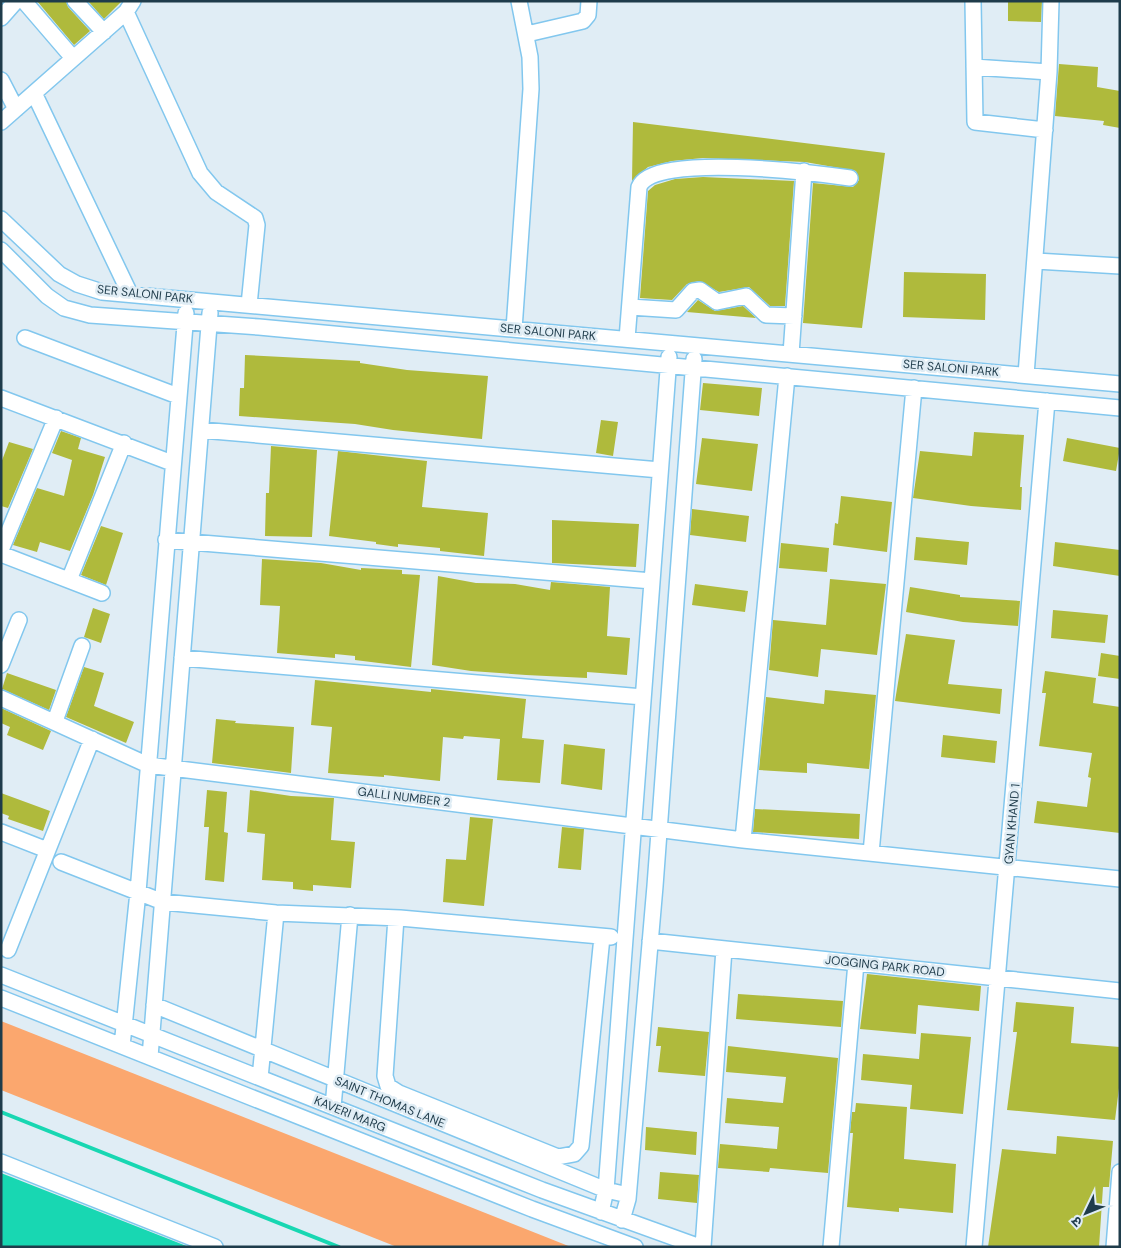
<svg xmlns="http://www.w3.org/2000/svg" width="1121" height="1248" viewBox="0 0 1121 1248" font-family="'DM Sans','Noto Sans Devanagari',sans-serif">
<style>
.green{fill:#fba76e}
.water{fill:#18d7b2}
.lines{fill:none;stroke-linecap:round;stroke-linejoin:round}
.stream{stroke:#18d7b2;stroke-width:4}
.building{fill:#afba3c}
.minor-casing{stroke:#82c7ee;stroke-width:18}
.minor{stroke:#fff;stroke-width:15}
.labels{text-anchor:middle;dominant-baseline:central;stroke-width:5;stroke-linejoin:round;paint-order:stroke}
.street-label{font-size:12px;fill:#1f3c4b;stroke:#e0edf5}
</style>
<rect width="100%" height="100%" fill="#e0edf5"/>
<!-- green -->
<path class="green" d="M1 1021 571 1247H397L1 1090Z"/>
<!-- water -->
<path class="water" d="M1 1173 189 1247H1Z"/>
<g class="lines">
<!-- stream -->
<path class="stream" d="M1 1112 339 1247"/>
</g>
<!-- building -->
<path class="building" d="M37 1H66L68 7 90 31 74 45Z
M88 1H122L104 19Z
M1008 1H1042L1041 22 1008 21Z
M1059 64 1098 67 1097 87 1120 91V128L1103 125 1104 121 1055 116Z
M633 122 885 153 862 328 803 323 813 183 853 187 859 180 856 171 805 162 703 158 672 161 648 167 632 181Z
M703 177 794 181 785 306H770L749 287 719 292 699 281 687 284 672 300 640 298 648 191 655 185 675 179Z
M904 272 986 274 985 320 903 317Z
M698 300 715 311 743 306 756 318 687 312Z
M245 355 360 361V363L407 370 488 376 482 439 393 430 355 424 239 416 240 388H244Z
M703 383 762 388 759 416 700 410Z
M601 420 618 422 613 456 596 453Z
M61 431 81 438 78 449 105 457 93 495 70 551 40 542 37 552 13 545 37 488 64 496 72 460 52 453Z
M974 432 1024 435 1020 487H1022L1021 510 971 506 913 498 920 451 972 456Z
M702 438 758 444 752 491 696 484Z
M1067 438 1120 448 1116 471 1063 461Z
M9 442 33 449 8 508 1 506V463Z
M271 446 317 450 312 537 265 536 266 493H269Z
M338 451 427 461 422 507 488 513 484 556 440 551V548L398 544V547L376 544V542L329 536Z
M841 496 892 502 887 552 833 545 835 523 838 524Z
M692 509 749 516 746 542 690 535Z
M552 520 639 524 636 567 552 563Z
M101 526 123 533 106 585 81 575Z
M916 537 969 542 967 565 914 560Z
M1055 542 1120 550V576L1053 566Z
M781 543 829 548 827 572 779 568Z
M262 559 321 563 361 570V568L402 570V574L420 575 411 667 355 660V656L335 654V658L277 653 280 606 260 605Z
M438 576 476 583 515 584 550 590 551 582 610 587 607 636 630 638 627 675 587 672V678L526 675 471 671 432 665Z
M830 579 886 584 877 655 821 649 818 677 769 670 773 620 826 625Z
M695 584 748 591 745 612 692 605Z
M910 587 960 595V597L1020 601 1018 626 963 622 906 612Z
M93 608 110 614 101 643 84 637Z
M1053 610 1108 615 1105 643 1051 638Z
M906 634 955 640 948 684 1002 689 1000 714 895 701Z
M1101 653 1120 656V679L1098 676Z
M84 667 104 673 94 706 134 722 126 743 66 717Z
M1045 671 1096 678 1093 703 1120 707V833L1034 823 1037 801 1087 807 1091 778 1088 777 1092 753 1039 746 1046 693H1042Z
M7 673 56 690 49 710 2 689Z
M315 680 431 692V689L526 699 522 738 544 740 540 783 497 780 500 739 464 736 463 739 443 737 440 781 384 775V777L328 773 332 727 311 725Z
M825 690 876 695 869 769 807 763V773L759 770 766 697 824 704Z
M1 708 51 731 43 750 7 735 10 727 1 723Z
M216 719 236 721 235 723 294 727 291 773 212 763Z
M943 735 997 741 995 763 941 757Z
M564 744 605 749 602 790 561 784Z
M207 790 227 792 224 832 228 833 224 882 205 880 209 827H204Z
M250 790 291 796 334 798 331 840 355 842 351 888 313 885V891L293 889V882L262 880 265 834 247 832Z
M1 793 50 811 43 831 8 819 9 816 1 813Z
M755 809 860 814 859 839 753 832Z
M470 817 493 819 484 906 443 902 446 859 466 860Z
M562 827 584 829 581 870 558 868Z
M867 974 981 986 979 1011 918 1005 916 1034 860 1029Z
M738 994 843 1001 841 1027 736 1019Z
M1016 1002 1074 1007 1071 1043 1120 1047V1080L1115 1120 1007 1110 1017 1032H1013Z
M658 1027 709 1032 705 1076 658 1072 661 1046H656Z
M921 1033 971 1037 963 1114 910 1109 912 1085 861 1080 863 1054 919 1059Z
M728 1046 838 1058 828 1173 770 1168 769 1172 718 1168 720 1144 777 1149 779 1127 725 1123 727 1098 783 1103 786 1077 726 1072Z
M856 1103 907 1107 904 1159 956 1164 953 1213 899 1208V1212L847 1207 853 1133H850L852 1112H855Z
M646 1127 697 1132 696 1155 645 1150Z
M1057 1136 1113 1141 1109 1187H1103L1099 1247H988L1002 1149 1056 1154Z
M660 1172 699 1175 697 1203 658 1199Z"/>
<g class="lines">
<defs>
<path id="minor" d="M24 1 73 58
M75 1 104 32
M973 1 975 122 1045 130
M126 12 200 173 216 192 255 218 257 225 249 305
M1 18 16 1
M527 34 583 21 588 15 589 1
M974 67 1049 72
M1 80 16 109
M34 93 130 294
M1 122 126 12 133 1
M1 219 59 274 77 284 102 292 1120 384
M1 250 47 296 64 308 90 315 259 327 1120 408
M1036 261 1120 266
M630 307 676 310 693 291 700 290 717 302 746 296 766 315 794 316
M514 329 531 89 530 57 519 1
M25 338 178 396
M627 339 639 187C653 152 816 173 850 178
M791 354 804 171
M1026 375 1049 72 1051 1
M1 398 172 463
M201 430 660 470
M166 540 652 581
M1 550 56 418
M1 554 102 593
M69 580 124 443
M182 658 643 697
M1 665 19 620
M1 698 148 765 743 840 1120 879
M55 721 82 646
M1 832 47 850
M743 840 787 376
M871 853 914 388
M61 862 163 902 276 913 400 918 611 937
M396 918 385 1076 388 1086 399 1093 558 1157 574 1154 581 1146 602 937
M650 941 1120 991
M8 950 92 739
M1 975 542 1190 700 1247
M1 998 532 1209 635 1247
M154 1005 606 1190 628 1195
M122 1046 138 892 186 313
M150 1057 210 313
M260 1078 276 913
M333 1107 350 915
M1 1162 215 1247
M601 1212 606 1190 669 357
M622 1220 628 1199 655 886 694 359
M703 1247 724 949
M831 1247 856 963
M974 1247 1047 401
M1114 1247 1120 1172"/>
</defs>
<!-- minor casing -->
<use href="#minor" class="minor-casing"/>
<!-- minor -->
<use href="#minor" class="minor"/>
</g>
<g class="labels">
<!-- street labels -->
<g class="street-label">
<text transform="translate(145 294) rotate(6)">SER SALONI PARK</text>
<text transform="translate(548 332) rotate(5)">SER SALONI PARK</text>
<text transform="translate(951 368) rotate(5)">SER SALONI PARK</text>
<text transform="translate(404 797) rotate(7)">GALLI NUMBER 2</text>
<text transform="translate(1012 824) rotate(-85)">GYAN KHAND 1</text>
<text transform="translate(885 966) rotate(6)">JOGGING PARK ROAD</text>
<text transform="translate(390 1102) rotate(22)">SAINT THOMAS LANE</text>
<text transform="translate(350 1114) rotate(22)">KAVERI MARG</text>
</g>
</g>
<!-- border -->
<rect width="1121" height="1248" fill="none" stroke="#1f3c4b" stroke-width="5"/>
<!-- north arrow -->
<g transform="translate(1086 1213) rotate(227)" stroke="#e0edf5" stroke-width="4" paint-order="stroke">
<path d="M0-4L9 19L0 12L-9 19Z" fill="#1f3c4b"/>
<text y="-8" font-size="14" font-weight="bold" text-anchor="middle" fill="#1f3c4b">उ</text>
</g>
</svg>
